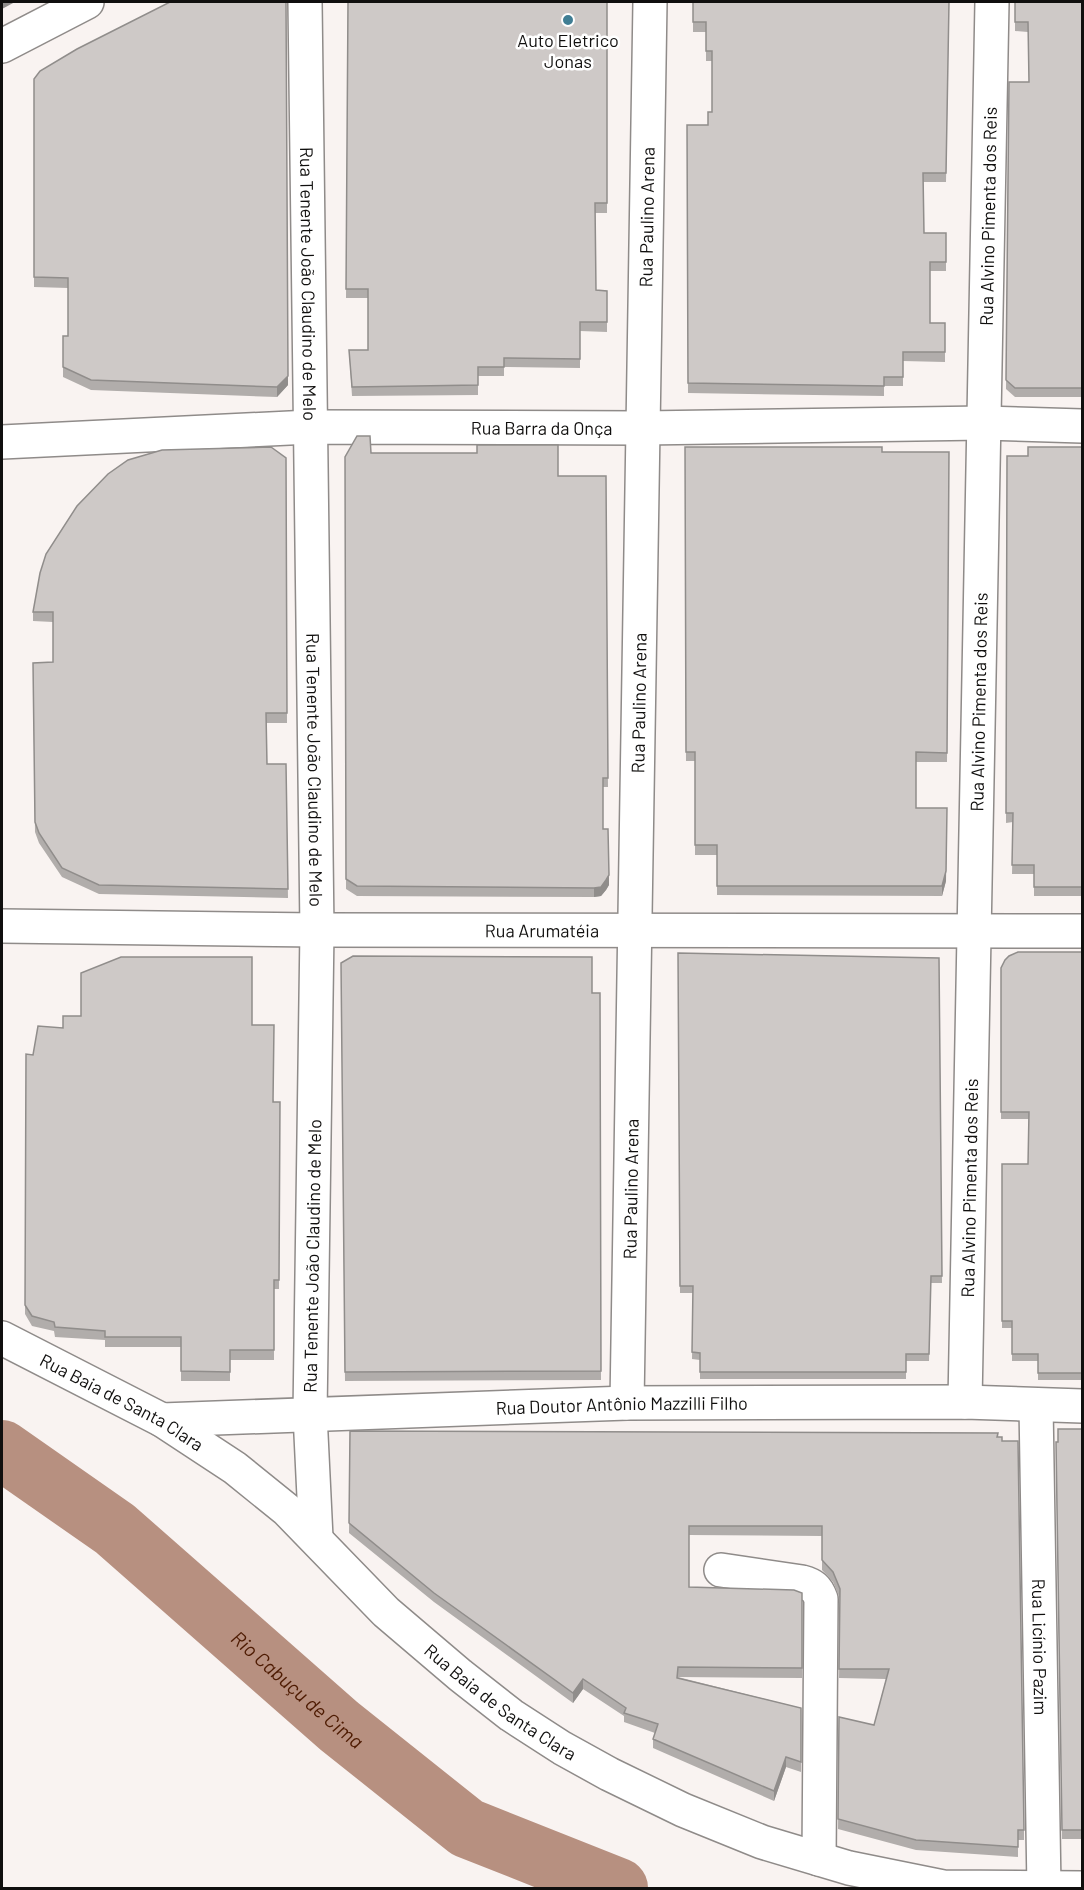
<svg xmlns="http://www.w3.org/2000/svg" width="1084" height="1890" viewBox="0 0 1084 1890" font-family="Barlow,sans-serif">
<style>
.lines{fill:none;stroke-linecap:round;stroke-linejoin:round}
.river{stroke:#b79080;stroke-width:60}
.minor-casing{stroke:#8f8b89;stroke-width:36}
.minor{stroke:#fff;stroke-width:33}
.wall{fill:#b1adab}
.shaded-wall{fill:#908d8b}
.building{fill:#cec9c7;stroke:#908d8b;stroke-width:1.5}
.poi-dot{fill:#407e94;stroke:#fff;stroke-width:2}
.labels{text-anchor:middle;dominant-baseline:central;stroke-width:5;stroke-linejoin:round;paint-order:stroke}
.poi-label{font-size:18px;fill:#100f0e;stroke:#fff}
.street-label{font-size:18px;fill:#100f0e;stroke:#fff}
.water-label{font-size:20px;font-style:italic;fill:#4e1b02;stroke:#fff}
</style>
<rect width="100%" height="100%" fill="#f9f3f1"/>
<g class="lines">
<!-- river -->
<path class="river" id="s1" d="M2 1450 115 1529 339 1726 467 1828 618 1888"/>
<defs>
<g id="minor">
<path id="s2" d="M305 2 317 930 310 1414 316 1538"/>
<path d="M2 46 87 2"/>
<path id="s3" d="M2 442 310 427 643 428 984 423 1082 426"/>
<path id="s4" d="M2 926 317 930 1082 931"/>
<path id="s5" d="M2 1338 162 1420 235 1468 287 1510 386 1612 460 1675 511 1715 562 1748 609 1774 683 1810 762 1842 849 1868 943 1887 1082 1888"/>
<path id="s6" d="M965 1402 992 2"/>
<path id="s7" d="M627 1403 650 2"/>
<path id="s8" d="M1036 1405 1044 1888"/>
<path id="s9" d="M162 1420 627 1403 965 1402 1082 1406"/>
<path d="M721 1570 802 1582C813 1585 817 1588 821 1599L819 1859"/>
</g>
</defs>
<!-- minor casing -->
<use href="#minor" class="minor-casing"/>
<!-- minor -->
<use href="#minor" class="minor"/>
</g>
<!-- wall -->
<path class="wall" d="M348 2H607V213H595L596 290 607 291V332L580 331V368L504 367V376H478V395L352 396 349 350H368V298H346Z
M693 2H949L946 182H923L924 233H946V271H930V323H945V362L903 361V386H884V396L688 393 687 125H708L712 112V61H706V32H693Z
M1015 2H1083V397H1015L1006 389 1009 82H1029L1028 32 1015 31Z
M34 79 288 385 277 397 91 390 63 377V336H68V288L34 287Z
M685 447 882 452H949L947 762H916V808L946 881 942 896 717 895V855H695V761H686Z
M1083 447V896H1034V874H1012L1013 822 1006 823 1007 456H1028Z
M371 453 558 476H606L608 787H603V829L609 885 606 890 601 896 594 897 357 896 346 889 345 457Z
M286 458 287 723H266L267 764H286L288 898 99 894 62 877 39 843 35 832 33 663 53 662V622L33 621V612Z
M1083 952V1380H1038V1361H1012V1328H1002V1164H1028L1029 1119H1001V968Z
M678 953 939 958 942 1283H931L929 1361H906V1379H700V1360L692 1359 693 1293H680Z
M341 963 592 993H600L601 1380 345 1381Z
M252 1025 274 1102H280L279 1289H274V1360H230V1381H181V1347H105V1340L55 1337 54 1331 32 1326 25 1314V1305L33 1055 63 1028Z
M1083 1429V1839H1062L1056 1451 1058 1442Z
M350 1431 998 1433 1024 1830V1840H1018V1857L916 1850 838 1829 839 1717 874 1725 886 1679 839 1678 840 1599 833 1582 822 1570V1536L689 1535V1587L802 1593V1678L678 1677 801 1708V1772L786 1767 774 1801 653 1748V1739L655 1733 624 1722V1716L583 1689 573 1703 434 1602 349 1533Z"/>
<!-- shaded-wall -->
<path class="shaded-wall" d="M2 2H15L2 9Z
M288 376V385L277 397V387Z
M947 818 946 881 942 896V886Z
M609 875V885L606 890 601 896 594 897V888Z
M583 1679V1689L573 1703V1693Z
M786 1757V1767L774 1801V1791Z"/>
<!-- building -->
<path class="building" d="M170 2H286L288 376 277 387 91 380 63 367V336H68V278L34 277V79L40 71 77 49Z
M348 2H607V203H595L596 290 607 291V322H580V359L504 358V367H478V385L352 387 349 350H368V289H346Z
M693 2H949L946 173H923L924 233H946V262H930V323H945V352H903V377H884V386L688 383 687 125H708V112H712V51H706V22H693Z
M1015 2H1083V388H1015L1006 380 1009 82H1029L1028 22H1015Z
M357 436H370L371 453H477V445H558V476H606L608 778H603V829H608L609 875 606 880 601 887 594 888 357 886 346 879 345 457Z
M271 447 286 458 287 713H266L267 764H286L288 889 99 885 62 868 39 833 35 822 33 663 53 662V612H33L40 573 46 554 77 506 108 474 128 460 162 450Z
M685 447H882V452H949L947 753 916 752V808H947L946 871 942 886H717V845H695V752H686Z
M1028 447H1083V887H1034V865H1012L1013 813H1006L1007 456H1028Z
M1018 952H1083V1373H1038V1354H1012V1321H1002V1164H1028L1029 1112H1001V968L1005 960 1009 956Z
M678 953 939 958 942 1276H931L929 1354H906V1372H700V1353L692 1352 693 1286H680Z
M353 956 592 957V993H600L601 1371 345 1372 341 963Z
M121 957H252V1025H274L273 1102H280L279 1280H274V1350H230V1372L181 1371V1337H105V1331L55 1327 54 1322 32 1316 25 1305 26 1054 33 1055 38 1026 63 1028V1016H81V973Z
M1058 1429H1083V1830H1062L1056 1442H1058Z
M350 1431 998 1433 997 1437H1002V1441H1018L1024 1830H1018V1847L916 1840 838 1819 839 1717 874 1725 889 1669H839L840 1589 833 1572 822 1560V1526H689V1587L794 1590 802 1593V1668L678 1667 677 1678 801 1708V1762L786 1757 774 1791 653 1739 658 1724 624 1713 626 1708 583 1679 573 1693 434 1593 349 1523Z"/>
<!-- markers -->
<circle class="poi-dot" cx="568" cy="20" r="6"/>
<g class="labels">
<!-- poi labels -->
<g class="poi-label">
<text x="568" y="40">Auto Eletrico<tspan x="568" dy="21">Jonas</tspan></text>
</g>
<!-- street labels -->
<g class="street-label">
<text stroke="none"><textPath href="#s6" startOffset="1186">Rua Alvino Pimenta dos Reis</textPath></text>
<text stroke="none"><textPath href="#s7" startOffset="1186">Rua Paulino Arena</textPath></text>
<text stroke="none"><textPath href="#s2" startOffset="282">Rua Tenente João Claudino de Melo</textPath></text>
<text stroke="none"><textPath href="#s3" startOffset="540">Rua Barra da Onça</textPath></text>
<text stroke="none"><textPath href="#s7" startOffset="700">Rua Paulino Arena</textPath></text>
<text stroke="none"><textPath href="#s6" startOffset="700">Rua Alvino Pimenta dos Reis</textPath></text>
<text stroke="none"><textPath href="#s2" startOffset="768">Rua Tenente João Claudino de Melo</textPath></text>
<text stroke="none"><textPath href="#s4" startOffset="540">Rua Arumatéia</textPath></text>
<text stroke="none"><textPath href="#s7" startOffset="214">Rua Paulino Arena</textPath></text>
<text stroke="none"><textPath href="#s6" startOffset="214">Rua Alvino Pimenta dos Reis</textPath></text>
<text transform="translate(312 1256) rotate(-89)">Rua Tenente João Claudino de Melo</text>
<text stroke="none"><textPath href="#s5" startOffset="136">Rua Baia de Santa Clara</textPath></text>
<text stroke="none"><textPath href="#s9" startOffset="460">Rua Doutor Antônio Mazzilli Filho</textPath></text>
<text stroke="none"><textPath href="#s8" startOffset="242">Rua Licínio Pazim</textPath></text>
<text stroke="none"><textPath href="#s5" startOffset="622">Rua Baia de Santa Clara</textPath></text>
</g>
<!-- water labels -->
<g class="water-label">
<text stroke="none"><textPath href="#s1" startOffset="381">Rio Cabuçu de Cima</textPath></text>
</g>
</g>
<!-- border -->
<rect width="1084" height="1890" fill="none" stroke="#100f0e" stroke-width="6"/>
</svg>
